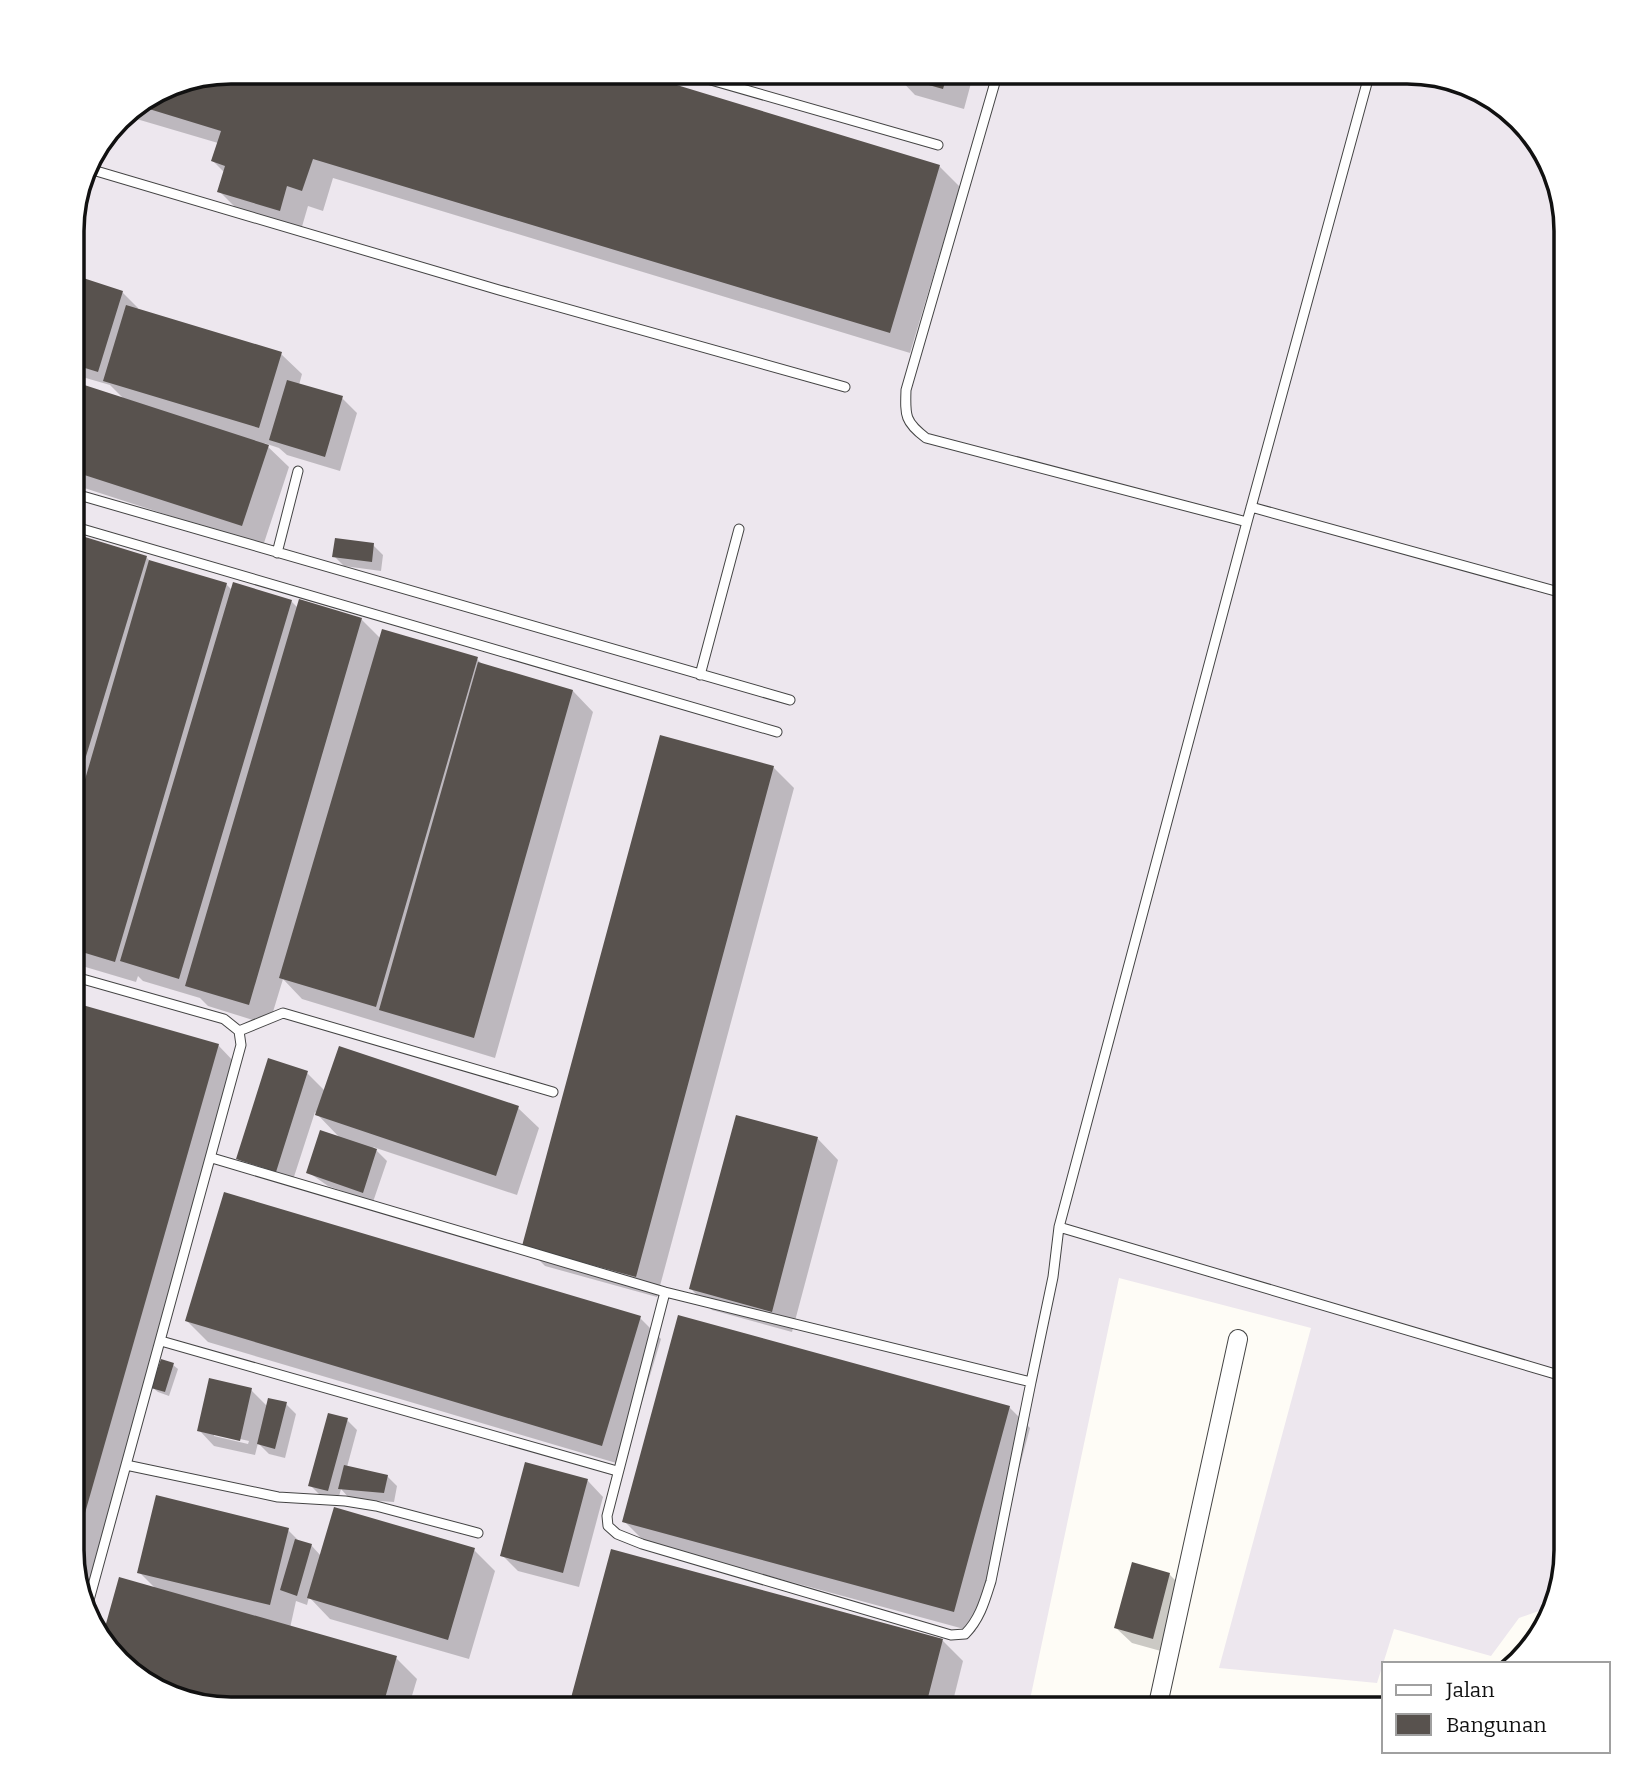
<svg xmlns="http://www.w3.org/2000/svg" width="1638" height="1781" viewBox="0 0 1638 1781" font-family="Bitter,serif">
<style>
.industrial{fill:#ede7ee}
.shadow{fill:#0003;fill-rule:evenodd}
.building{fill:#58524e}
.lines{fill:none;stroke-linecap:round;stroke-linejoin:round}
.service-casing{stroke:#444;stroke-width:11}
.minor-casing{stroke:#444;stroke-width:20}
.service{stroke:#fff;stroke-width:9}
.minor{stroke:#fff;stroke-width:18}
.rim{fill:none;stroke:#111;stroke-width:3.5}
</style>
<rect width="100%" height="100%" fill="#fefcf6"/>
<!-- industrial -->
<path class="industrial" d="M231 72H1417L1478 88 1533 134 1566 231V1550L1553 1606 1519 1618 1491 1656 1394 1629 1377 1683 1219 1668 1311 1328 1119 1278 1028 1709H231L161 1693 105 1647 72 1550V220L88 161 126 112 170 84Z"/>
<!-- shadow -->
<path class="shadow" d="M231 72H627L939 166 960 187 910 353 333 178 323 211 308 206 301 230 240 212 219 191 225 173 213 161 218 143 123 115 170 84Z
M783 72H799L798 76Z
M895 72H974L964 109 915 95 895 74Z
M72 286 122 292 138 308 137 310 281 354 302 374 299 385 342 398 357 413 340 471 287 455 279 448 264 443 289 467 263 546 72 484V383L125 400 110 385 72 374Z
M72 535 146 557 151 562 226 584 233 591 291 601 298 608 361 619 381 639 477 659 484 666 573 691 593 712 495 1058 302 999 283 979 269 1025 208 1006 200 998 143 981 138 976 136 982 72 963Z
M373 545 383 555 381 571 344 566 334 556Z
M773 767 794 788 657 1297 545 1266 524 1245Z
M72 1004 218 1045 238 1066 88 1597 72 1550Z
M307 1073 325 1091 518 1108 539 1128 517 1195 373 1147 387 1161 373 1202 328 1186 308 1172 341 1139 315 1112 291 1186 253 1174 238 1158Z
M738 1117 818 1139 838 1160 792 1332 712 1310 691 1289Z
M640 1318 661 1339 623 1465 208 1342 187 1321Z
M173 1365 178 1369 169 1396 158 1392 153 1388Z
M251 1390 268 1407 286 1404 296 1414 285 1458 269 1454 258 1443 255 1455 214 1446 199 1430ZM214 1433 249 1441 248 1444 214 1436Z
M1009 1407 1030 1428 975 1632 645 1542 624 1521Z
M347 1420 357 1430 347 1467 387 1476 397 1486 394 1502 350 1499 341 1489 338 1500 320 1495 310 1485Z
M527 1464 588 1481 603 1497 579 1587 518 1571 502 1555Z
M288 1530 301 1543 311 1545 321 1556 474 1550 495 1571 469 1659 330 1619 309 1597 307 1605 296 1601 290 1628 396 1658 417 1679 408 1709H231L161 1693 105 1647 103 1641 120 1579 156 1589 139 1572Z
M613 1551 943 1641 963 1661 951 1709H570Z
M1169 1574 1185 1590 1168 1653 1132 1643 1116 1628Z"/>
<!-- building -->
<path class="building" d="M231 72H634L940 165 890 333 313 159 302 191 287 186 280 211 217 192 225 166 211 161 221 131 136 105 170 84Z
M893 72H948L943 89 893 75Z
M77 276 123 291 98 372 72 364V284L74 285Z
M126 305 282 352 259 428 103 381Z
M287 380 343 396 325 457 269 440Z
M72 381 269 445 242 526 72 471Z
M72 533 147 556 73 799H72Z
M335 538 374 543 372 562 332 557Z
M149 560 227 583 115 962 72 949V824Z
M233 582 292 600 179 979 120 961Z
M299 599 362 618 249 1005 185 986Z
M382 629 478 657 376 1007 279 978Z
M478 662 573 690 474 1038 379 1010Z
M660 735 774 766 636 1277 522 1246Z
M72 1002 219 1044 73 1555 72 1550Z
M339 1046 519 1106 496 1176 315 1115Z
M268 1058 308 1071 276 1172 236 1159Z
M736 1115 818 1137 772 1312 689 1289Z
M320 1130 377 1149 363 1193 306 1173Z
M224 1192 641 1316 602 1446 185 1321Z
M678 1315 1010 1406 954 1612 622 1522Z
M161 1359 174 1363 165 1392 151 1388Z
M209 1378 252 1388 240 1441 197 1431Z
M268 1398 287 1402 275 1449 257 1444Z
M328 1413 348 1418 328 1491 308 1486Z
M525 1462 588 1479 563 1573 500 1556Z
M344 1465 388 1475 384 1493 338 1489Z
M156 1495 289 1528 270 1605 137 1573Z
M334 1507 475 1548 448 1640 307 1598Z
M295 1539 312 1544 297 1596 280 1590Z
M611 1549 943 1639 925 1709H568Z
M1132 1562 1170 1573 1153 1639 1114 1628Z
M119 1577 397 1656 382 1709H231L161 1693 105 1647 102 1638Z"/>
<g class="lines">
<defs>
<path id="service" d="M683 72 938 145
M998 72 906 390C905 416 905 422 926 438L1247 522
M1370 72 1247 522 1059 1227 1562 1376
M86 168 499 290 845 387
M72 493 790 700
M1251 507 1566 594
M72 526 777 732
M277 553 298 471
M700 675 739 529
M72 976 224 1019 239 1031 241 1045 89 1600
M239 1031 283 1013 553 1092
M212 1158 665 1292 1031 1382 1053 1277 1059 1227
M665 1292 607 1516 608 1526 617 1534 642 1544 951 1635 965 1634C980 1619 985 1600 991 1581L1031 1382
M161 1341 617 1471
M126 1465 278 1497 345 1501 376 1506 478 1533"/>
<path id="minor" d="M1157 1709 1238 1339"/>
</defs>
<!-- service casing -->
<use href="#service" class="service-casing"/>
<!-- minor casing -->
<use href="#minor" class="minor-casing"/>
<!-- service -->
<use href="#service" class="service"/>
<!-- minor -->
<use href="#minor" class="minor"/>
</g>
<!-- crop -->
<path d="M0 0H1638V1781H0ZM231 84H1407A147 147 0 0 1 1554 231V1550A147 147 0 0 1 1407 1697H231A147 147 0 0 1 84 1550V231A147 147 0 0 1 231 84Z" fill="#fff" fill-rule="evenodd"/>
<path class="rim" d="M231 84H1407A147 147 0 0 1 1554 231V1550A147 147 0 0 1 1407 1697H231A147 147 0 0 1 84 1550V231A147 147 0 0 1 231 84Z"/>
<!-- legend -->
<rect x="1382" y="1662" width="228" height="91" fill="#ffffff" stroke="#a0a0a0" stroke-width="2"/>
<rect x="1396" y="1685" width="35" height="10" fill="#ffffff" stroke="#a0a0a0" stroke-width="2"/>
<text x="1446" y="1697" font-size="21" fill="#111111">Jalan</text>
<rect x="1396" y="1714" width="35" height="21" fill="#58524e" stroke="#a0a0a0" stroke-width="2"/>
<text x="1446" y="1732" font-size="21" fill="#111111">Bangunan</text>
</svg>
